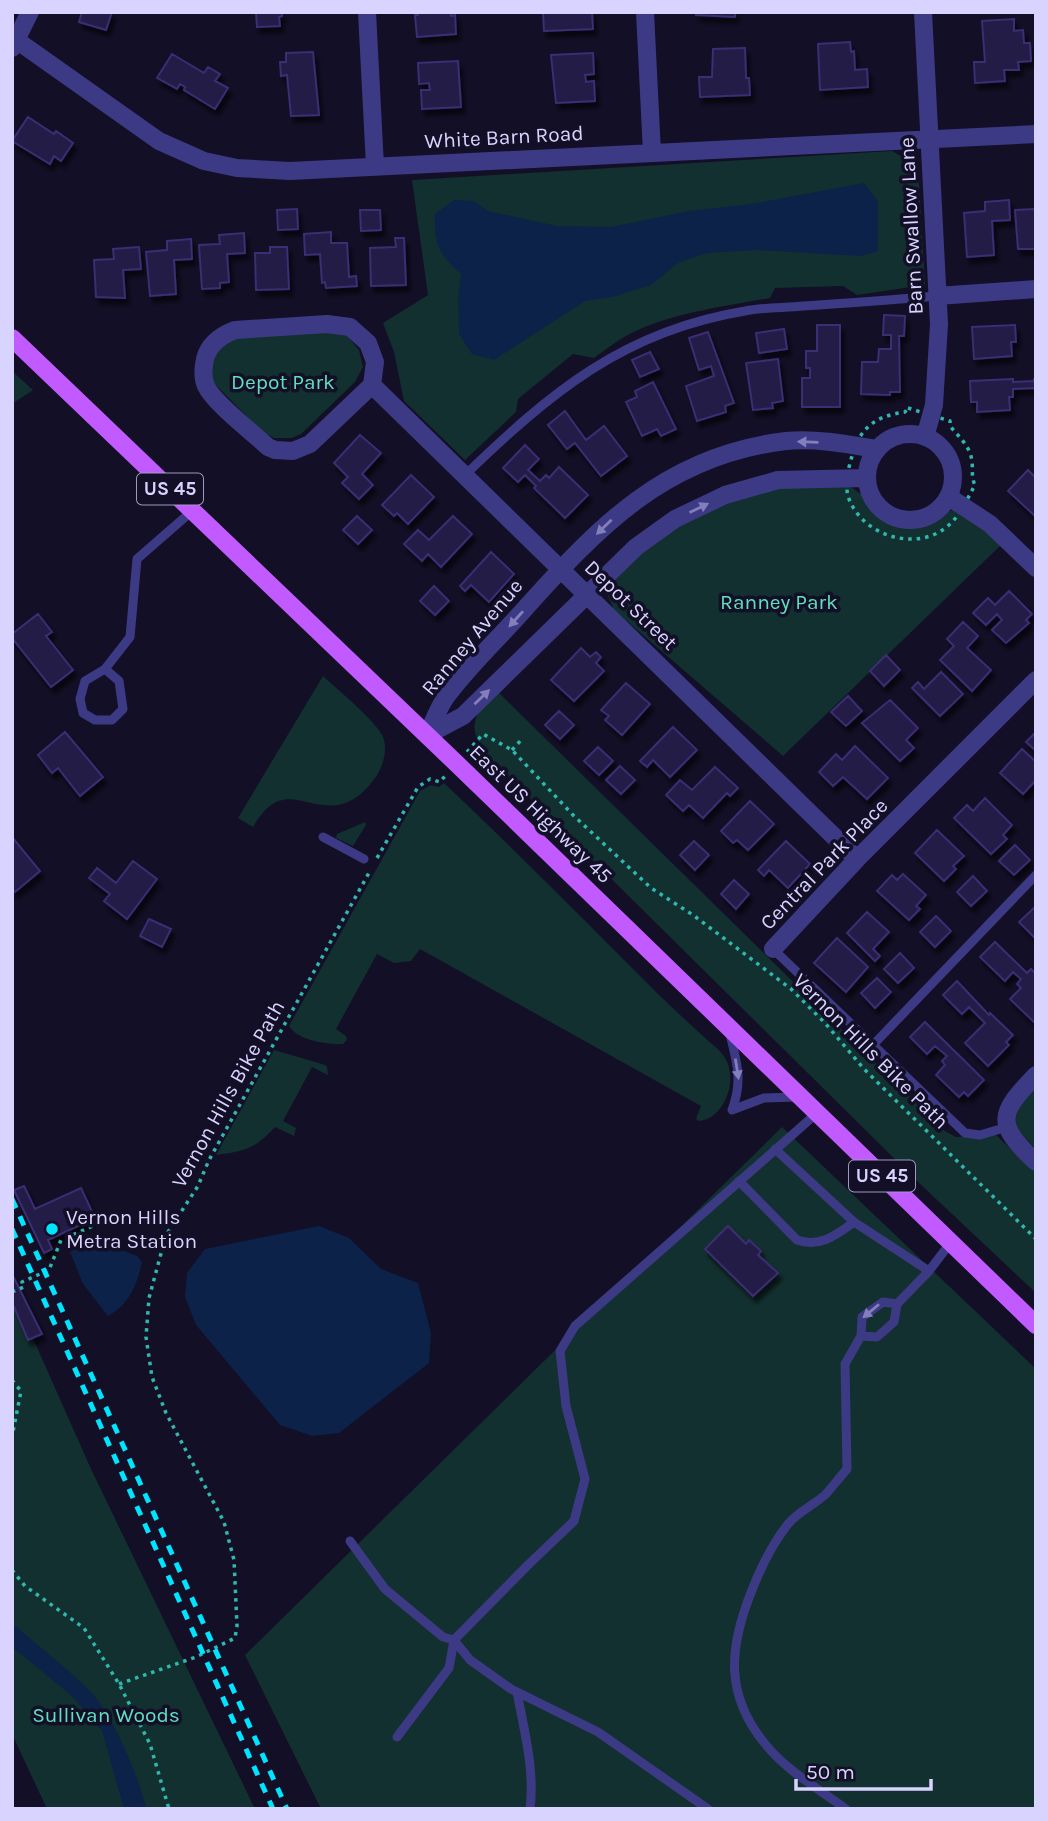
<svg xmlns="http://www.w3.org/2000/svg" width="1048" height="1821" viewBox="0 0 1048 1821" font-family="Karla,sans-serif">
<style>
.green{fill:#12302f}
.water{fill:#0c2248}
.building{fill:#241b47;stroke:#3b2d73;stroke-width:2;filter:url(#shadow)}
.lines{fill:none;stroke-linecap:round;stroke-linejoin:round}
.path{stroke:#2fb8b0;stroke-width:3.5;stroke-dasharray:3.5 5;stroke-linecap:butt}
.lane{stroke:#3d3a85;stroke-width:9}
.street{stroke:#3d3a85;stroke-width:18}
.primary{stroke:#c25bff;stroke-width:18}
.rail{stroke:#00e5ff;stroke-width:5;stroke-dasharray:10 9;stroke-linecap:butt}
.oneway{fill:#837fbc}
.poi-dot{fill:#00e5ff;stroke:#130f26;stroke-width:2.5}
.labels{text-anchor:middle;dominant-baseline:central;stroke-width:7;stroke-linejoin:round;paint-order:stroke}
.shield{fill:#130f26;stroke:#9e99be;stroke-width:2}
.shield-label{font-size:19px;font-weight:bold;fill:#d9d4ff}
.street-label{font-size:21px;fill:#d9d4ff;stroke:#130f26}
.park-label{font-size:21px;fill:#5fe0c0;stroke:#130f26}
.poi-label{font-size:21px;fill:#d9d4ff;stroke:#130f26;text-anchor:start}
</style>
<defs>
<filter id="shadow"><feDropShadow dx="3.5" dy="6" stdDeviation="2" flood-color="#0009"/></filter>
</defs>
<rect width="100%" height="100%" fill="#130f26"/>
<!-- green -->
<path class="green" d="M892 151 918 166 925 285 857 295 843 286 775 288 770 298C722 307 669 313 626 336 615 342 604 351 594 358L573 354 518 399 516 412 465 460 404 401 394 352 383 323 428 295 412 180Z
M343 331 359 350 363 367 355 382 301 434 292 438H274L261 431 212 381 209 359 212 351 236 335Z
M12 371 33 390 12 404Z
M764 487H851L864 496 883 521 905 526H922L954 509 969 515 1001 545 783 756 614 610 608 596 613 581 630 561 701 509Z
M323 676C336 688 378 723 383 737 388 750 383 767 375 778 367 789 357 800 342 804 305 813 283 776 253 827L238 818Z
M497 691 945 1131 956 1137 995 1134 1036 1173V1293L918 1182 487 756C466 727 473 714 497 691Z
M444 783C516 851 586 922 656 992 671 1007 687 1021 703 1036 710 1043 720 1049 725 1058 739 1080 724 1119 699 1121L696 1119 701 1106 420 949 411 961 394 963 377 954 336 1029 346 1036 347 1040 343 1044C328 1045 297 1040 289 1026L420 791 431 785 439 787Z
M365 822 366 825 353 846 336 838 337 834Z
M274 1050 322 1064 327 1066 328 1075 312 1067 283 1121 296 1128 294 1136 275 1127C255 1149 245 1151 216 1155Z
M1036 1080V1149L1017 1130 1012 1120Z
M782 1127 1036 1369V1809H321L245 1655Z
M12 1291 91 1469 255 1809H47L12 1734Z"/>
<!-- water -->
<path class="water" d="M864 183 878 201V251L861 256 758 250 707 253 678 263 651 285 612 297 585 301 494 360 472 354 459 334 458 297 461 274C438 253 434 245 435 214L454 200 474 201 488 211 557 226 611 227 689 211 751 204Z
M319 1226 349 1238 381 1269 418 1283 431 1333 429 1363 339 1433 312 1436 280 1425 196 1325 185 1297 187 1273 205 1249Z
M101 1242 137 1256 142 1262C137 1285 129 1305 108 1316L83 1284 69 1249 73 1244 85 1246Z
M12 1623C38 1646 66 1667 90 1691 112 1713 140 1779 146 1809H124L102 1731 72 1696 12 1647Z"/>
<!-- building -->
<path class="building" d="M82 12H112L106 30 79 22Z
M256 12H282V16L279 17 280 26 257 27Z
M418 12H451V16L455 15 456 34 417 37 415 15H418Z
M543 12H592L593 29 544 31Z
M696 12H735V17L696 15Z
M1014 19V31L1023 30 1024 43H1030L1031 61 1018 62 1019 70H1004L1005 81 975 83 974 62H985L982 21Z
M850 42 851 52 854 51 855 70 867 69 868 87 820 90 818 44Z
M745 48 746 78H749L750 95 700 97 699 77H712L713 49Z
M313 52 319 115 291 116 287 75 281 76 280 62H286V53Z
M593 53 594 74 585 75 586 82 594 81 595 101 556 103 551 55Z
M172 54 204 73 208 67 220 74 215 81 228 88 215 109 184 90 185 87 180 84 177 89 157 78Z
M458 61 461 107 422 109 421 90H430L429 83 419 84 418 63Z
M28 117 54 134 56 131 73 143 61 161 54 156 50 164 12 141Z
M1009 200 1010 220 992 221 994 255 967 257 964 213 985 211V202Z
M297 209 298 229 278 230 277 210Z
M1036 209V249H1018L1015 210Z
M360 210H380L381 230 361 231Z
M331 232V243H347L349 277 356 276 357 286 326 288 325 282 322 283 320 254 305 255 304 234Z
M244 233 245 253 227 254 229 282 220 283V288L202 289 199 245 220 244 219 235Z
M395 238H404L406 285 371 286 370 248 396 247Z
M191 239 192 259 174 260 176 294 150 296 146 252 167 250V241Z
M139 247 141 269 123 270 125 298 96 297 94 260 114 259 113 249Z
M270 247H287L289 289 256 290 255 253H270Z
M884 315 905 316 904 336H899L900 392H890V395L861 394 862 362H878L879 349H891V335H883Z
M817 325H840V407H802V378H810V368H806V351H817Z
M1015 325 1016 342H1011L1012 356 974 359 972 327Z
M784 329 787 349 759 353 756 333Z
M708 332 734 403 725 406 726 412 697 421 686 386 714 376 711 366 699 370 689 338Z
M650 352 659 369 640 377 632 360Z
M778 359 783 401 772 403 773 408 753 410 746 363Z
M1034 378 1036 400 1035 388 1013 389V397H1009L1010 410 977 412V402H971L970 381 1013 379V382L1034 381Z
M653 382 676 429 661 436 657 429 642 436 626 402 637 397 635 391Z
M565 411 586 440 604 426 627 456 601 476 575 443 567 449 548 425Z
M360 435 381 453 362 474 373 485 359 499 342 483 348 477 334 463Z
M525 445 539 459 528 470 540 481 546 475 549 478 559 467 588 495 565 518 534 488 536 486 525 475 518 482 503 468Z
M1028 470 1035 477 1036 475 1035 516 1008 491Z
M411 475 434 497 408 524 397 513 394 516 382 505Z
M357 516 372 530 358 544 343 530Z
M453 516 472 534 441 567 428 554 422 561 404 544 418 530 429 540Z
M491 552 514 574 489 602 471 585 465 591 460 586Z
M434 586 449 601 435 615 420 601Z
M1009 591 1032 614 1026 620 1029 623 1006 643 992 630 1002 620 997 614 986 625 973 613 988 598 995 605Z
M38 614 52 632 46 636 73 670 51 687 12 638V634Z
M963 622 978 636 967 648 991 670 972 691 940 660 954 646 947 639Z
M581 648 590 657 596 652 601 657 596 663 604 671 574 701 551 680Z
M886 655 900 670 884 686 870 671Z
M941 672 963 694 940 716 912 688 918 682 924 689Z
M626 683 650 704 622 735 605 720 609 716 601 710Z
M848 696 862 711 846 726 831 712Z
M890 700 918 728 906 740 914 748 900 761 862 723Z
M559 711 574 725 560 739 545 725Z
M673 727 697 750 670 777 653 760 647 767 640 761Z
M65 732 103 777 80 796 58 768 52 773 38 755Z
M1036 732V751L1026 742Z
M855 746 888 778 867 799 843 777 833 786 819 772 836 754 842 760Z
M598 747 613 761 599 775 584 761Z
M1022 749 1036 762V780L1023 794 1000 773Z
M620 766 635 780 621 794 606 780Z
M715 767 738 788 730 796 727 793 703 818 689 805 683 811 666 795 680 780 692 790Z
M985 798 1012 825 1003 835 1007 839 991 854 954 818 967 805 973 811Z
M750 801 774 824 748 850 737 840 733 843 721 831Z
M937 830 964 856 953 866 956 869 944 881 915 853Z
M12 837 40 871 15 892 12 889Z
M694 841 709 855 695 870 680 855Z
M786 841 810 864 788 888 769 870 764 876 758 870Z
M1015 845 1030 860 1014 875 999 861Z
M133 861 157 879 127 919 104 901 110 894 89 878 97 868 116 883Z
M903 874 926 895 916 906 920 909 909 920 877 891 892 875 897 880Z
M973 876 987 891 971 906 957 892Z
M734 880 749 894 736 909 721 894Z
M1035 907 1036 935 1034 937 1019 922Z
M867 912 889 932 873 949 880 956 875 961 847 933Z
M936 916 951 931 935 947 920 932Z
M149 919 171 929 162 947 140 936Z
M837 938 868 967 846 992 814 963Z
M995 942 1027 973 1031 969 1036 974V1024L1010 999 1021 988 1017 984 1021 979 1013 972 1005 981 980 957Z
M900 953 914 968 898 983 884 969Z
M877 978 891 992 875 1008 861 993Z
M957 981 989 1015 990 1013 1013 1035 1006 1042 1009 1045 988 1066 965 1043 985 1023 969 1007 962 1014 943 995Z
M925 1022 984 1080 968 1096 964 1092 959 1097 936 1075 945 1065 942 1061 947 1056 935 1046 927 1054 910 1037Z
M24 1186 35 1209 81 1188 95 1218 48 1240 52 1249 44 1253 14 1190Z
M728 1226 746 1244 749 1240 761 1251 758 1255 778 1273 753 1296 705 1249Z
M12 1274 42 1334 28 1340 12 1302Z"/>
<g class="lines">
<!-- path -->
<path class="path" d="M908 408 950 421V426C959 437 970 446 972 461 973 470 971 477 975 485 968 497 962 512 952 522 922 554 864 538 849 499 844 485 848 470 852 456 860 427 876 416 905 412Z
M512 750 522 739
M467 752 483 734 512 750 573 815 651 888 693 915 791 989 825 1023 864 1069 1036 1239
M377 858 418 787 430 779 440 782 445 776
M12 1292 24 1287 22 1282 49 1270 61 1240 118 1215
M12 1380 21 1391 12 1437
M12 1570 25 1586 84 1628 119 1684 150 1744 169 1809
M119 1684 196 1657 235 1638 237 1626 234 1560 224 1522 166 1413 152 1377 146 1337 149 1298 166 1235 198 1186 209 1160 370 871"/>
<!-- lane -->
<path class="lane" d="M464 476C550 393 623 331 745 311 764 307 784 308 804 306 848 303 893 300 937 296
M105 669 119 681 123 709 112 720H95L83 713 80 699 85 681 105 669 130 637 137 559 192 511
M323 837 364 859
M773 949 965 1133 980 1135 1007 1127
M730 1034C737 1063 743 1081 732 1110
M873 1045 1036 875
M732 1110 764 1098 797 1097
M775 1149 854 1222 929 1271
M739 1181 797 1240C820 1248 836 1235 854 1222
M861 1336 877 1337 894 1322 897 1304 929 1271 951 1242
M350 1541 385 1589 443 1637 454 1640 449 1668 397 1737
M517 1692C524 1730 535 1770 530 1809
M708 1809 598 1732 511 1689 470 1660 454 1640 528 1565 574 1521 585 1479 566 1406 560 1351 575 1326 817 1113
M846 1809C819 1789 787 1771 766 1745 724 1695 729 1647 752 1590 761 1567 773 1543 788 1524 798 1512 814 1505 826 1494 833 1486 840 1477 847 1469L845 1364 861 1336 862 1317 883 1302 897 1304"/>
<!-- street -->
<path class="street" d="M367 12 375 166
M645 12 652 153
M923 12 939 324 934 405 925 437
M12 37 159 141 204 161 237 168 290 171 1036 134
M12 48 30 12
M937 296 1036 289
M327 324 350 327 368 343 375 362 372 385 310 444 293 451 275 450 268 447C253 433 213 402 206 386 202 377 203 368 205 359 209 343 222 335 235 330Z
M372 385 857 859
M867 477a43 43 0 1 1 86 0a43 43 0 1 1-86 0Z
M949 497 990 524 1036 568
M427 735C433 723 438 708 446 697 468 667 496 641 521 613 597 528 665 455 786 441 815 438 847 444 876 449
M427 735 463 716 636 547 675 519 725 495 778 480 866 478
M773 949 857 859 1036 680
M1036 1075C998 1114 995 1124 1036 1162"/>
<!-- primary -->
<path class="primary" d="M12 338 456 763 1036 1325"/>
<!-- rail -->
<path class="rail" d="M12 1199 287 1809
M12 1229 273 1809"/>
</g>
<!-- one-way arrows -->
<defs><path id="oneway-solid" d="M-6-.8H1V-3.2L6.5 0L1 3.2V.8H-6Z" transform="scale(1.75)"/></defs>
<g class="oneway">
<use href="#oneway-solid" transform="translate(808 442) rotate(-178)"/>
<use href="#oneway-solid" transform="translate(699 508) rotate(-26)"/>
<use href="#oneway-solid" transform="translate(604 527) rotate(136)"/>
<use href="#oneway-solid" transform="translate(516 619) rotate(132)"/>
<use href="#oneway-solid" transform="translate(482 697) rotate(-44)"/>
<use href="#oneway-solid" transform="translate(737 1069) rotate(81)"/>
<use href="#oneway-solid" transform="translate(871 1311) rotate(140)"/>
</g>
<!-- markers -->
<circle class="poi-dot" cx="52" cy="1229" r="7"/>
<g class="labels">
<!-- shield labels -->
<g class="shield">
<rect x="137" y="473.5" width="66" height="31" rx="5"/>
<rect x="849" y="1160.5" width="66" height="31" rx="5"/>
</g>
<g class="shield-label">
<text x="170" y="489">US 45</text>
<text x="882" y="1176">US 45</text>
</g>
<!-- street labels -->
<g class="street-label">
<text transform="translate(504 137) rotate(-3)">White Barn Road</text>
<text transform="translate(911 226) rotate(-93)">Barn Swallow Lane</text>
<text transform="translate(631 605) rotate(44)">Depot Street</text>
<text transform="translate(472 637) rotate(-50)">Ranney Avenue</text>
<text transform="translate(541 814) rotate(44)">East US Highway 45</text>
<text transform="translate(824 864) rotate(-46)">Central Park Place</text>
<text transform="translate(871 1051) rotate(45)">Vernon Hills Bike Path</text>
<text transform="translate(228 1094) rotate(-61)">Vernon Hills Bike Path</text>
</g>
<!-- park labels -->
<g class="park-label">
<text x="283" y="382">Depot Park</text>
<text x="779" y="602">Ranney Park</text>
<text x="106" y="1715">Sullivan Woods</text>
</g>
<!-- poi labels -->
<g class="poi-label">
<text x="66" y="1217">Vernon Hills<tspan x="66" dy="24">Metra Station</tspan></text>
</g>
</g>
<!-- border -->
<rect width="1048" height="1821" fill="none" stroke="#d9d4ff" stroke-width="28"/>
<!-- scale -->
<path d="M796 1779v10h135v-10" fill="none" stroke="#d9d4ff" stroke-width="3.5"/>
<text x="806" y="1779" font-size="21" fill="#d9d4ff" stroke="#130f26" stroke-width="5" paint-order="stroke">50 m</text>
</svg>
